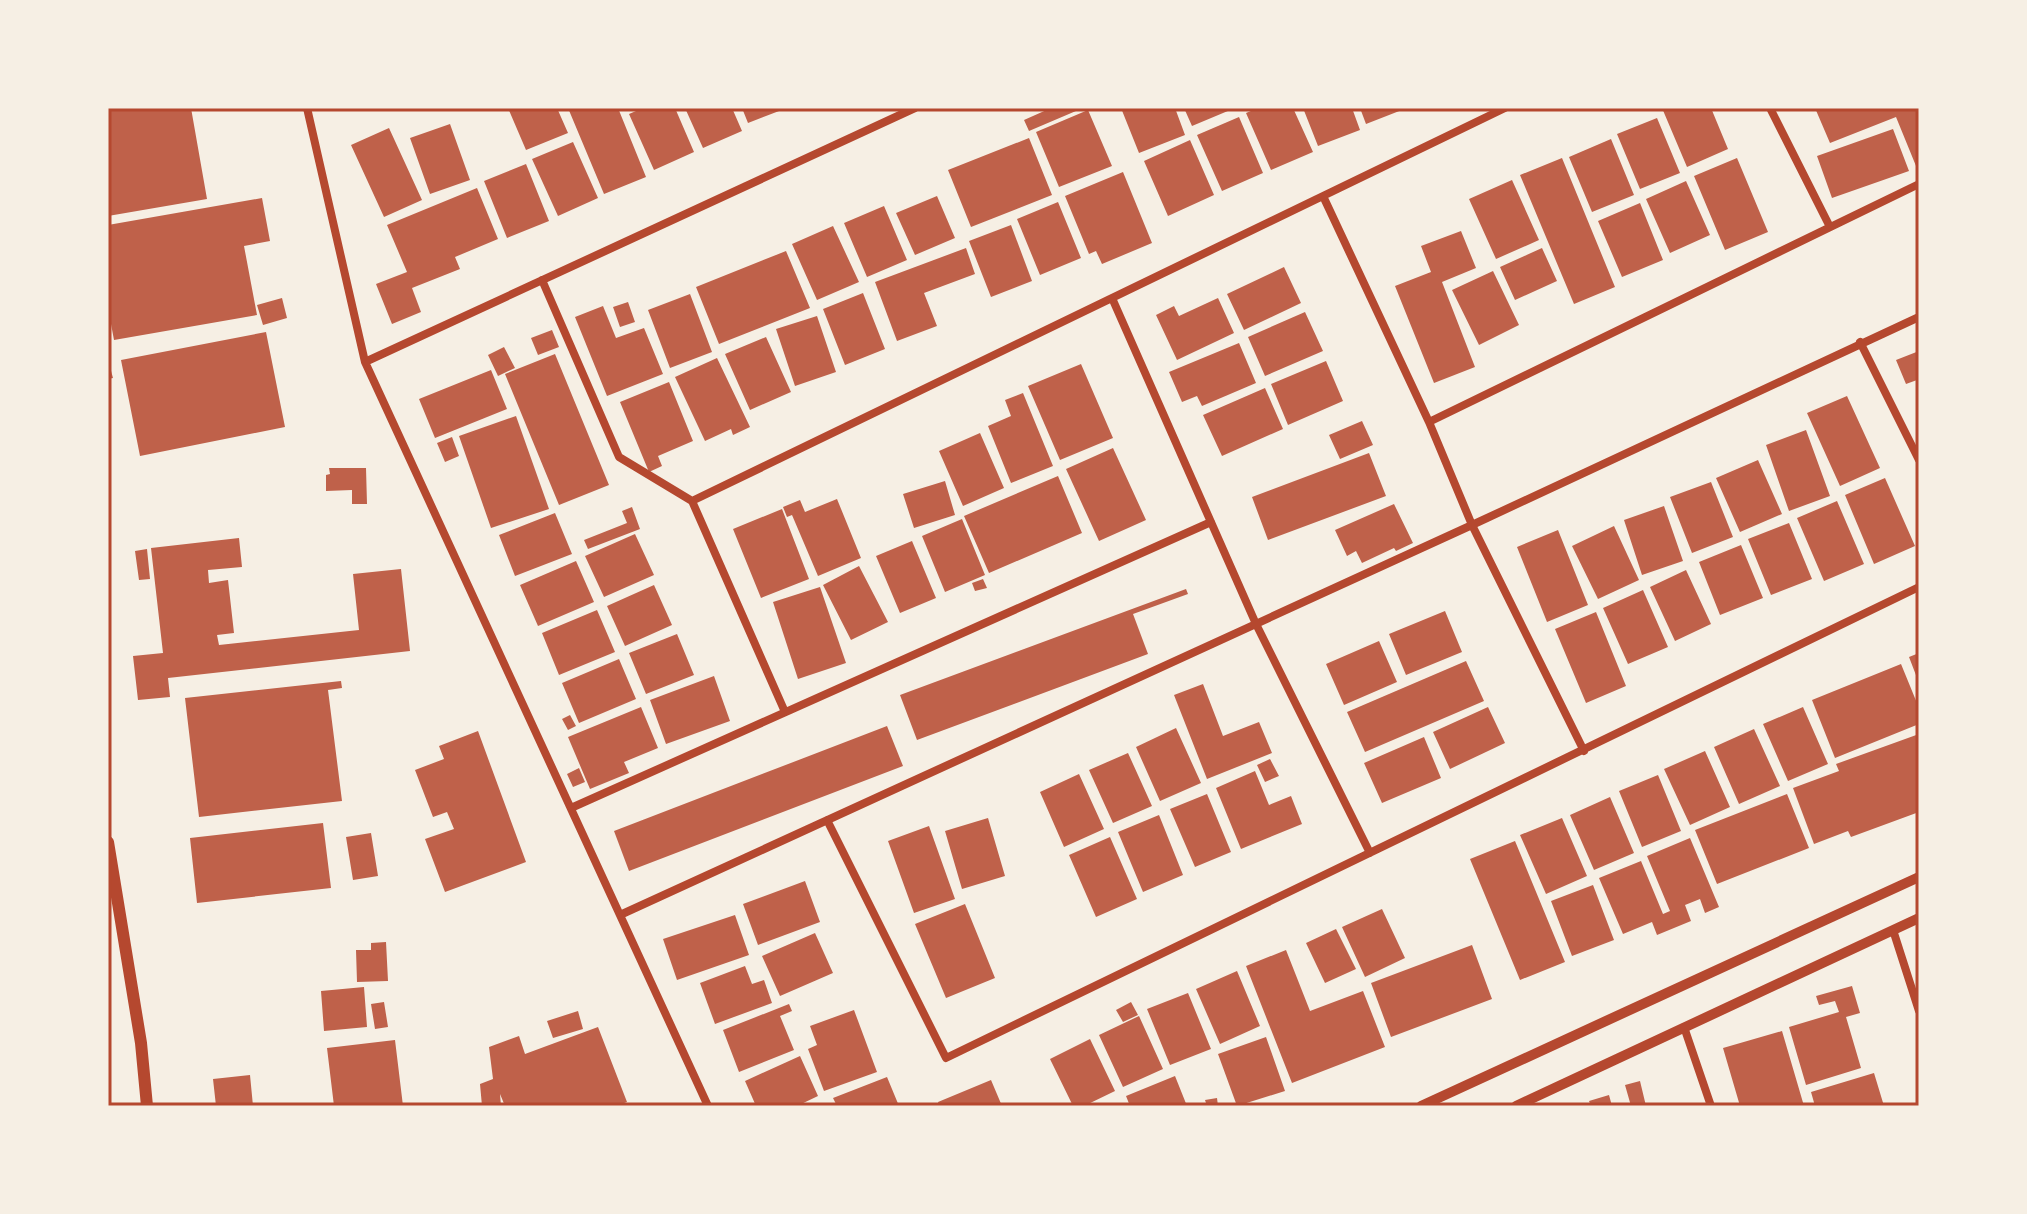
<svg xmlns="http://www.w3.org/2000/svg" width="2027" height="1214" viewBox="0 0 2027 1214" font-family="Rubik,sans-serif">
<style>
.building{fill:#bf614a}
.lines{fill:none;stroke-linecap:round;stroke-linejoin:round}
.minor{stroke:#b5482f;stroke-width:8}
.tertiary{stroke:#b5482f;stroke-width:10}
.primary{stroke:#b5482f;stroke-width:12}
.neatline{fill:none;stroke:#b5482f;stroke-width:3}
</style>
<rect width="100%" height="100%" fill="#f6efe4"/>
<!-- building -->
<path class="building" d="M108 108H191L207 199 108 216Z
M508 108H557L568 133 526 150Z
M568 108H618L646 177 604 194Z
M643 108H675L694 152 654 170 629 114Z
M685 108H732L742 131 703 148Z
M742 108H787L748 123Z
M1051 108H1083L1029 131 1024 120Z
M1121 108H1175L1185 135 1139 153Z
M1184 108H1235L1192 126Z
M1258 108H1293L1313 152 1271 170 1246 113Z
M1303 108H1352L1360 130 1318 146Z
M1360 108H1407L1366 124Z
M1662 108H1711L1728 149 1687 167Z
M1815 108H1919V164L1916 166 1896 117 1830 143Z
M1088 110 1112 166 1059 187 1036 132Z
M1239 117 1263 173 1222 191 1197 135Z
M1657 118 1680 173 1640 189 1617 134Z
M450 124 470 180 430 194 410 138Z
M389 128 422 200 384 217 351 145Z
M1893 129 1909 171 1832 198 1817 156Z
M1029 138 1052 195 971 227 948 170Z
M1611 139 1634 195 1592 212 1569 157Z
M1190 140 1214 195 1168 216 1144 161Z
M573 142 598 198 558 216 532 159Z
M1562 158 1615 287 1574 304 1520 175Z
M1737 158 1768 232 1725 250 1694 176Z
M526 164 549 221 507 238 484 181Z
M1123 172 1152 243 1102 264 1096 251 1089 254 1065 196Z
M1512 180 1539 240 1496 259 1469 199Z
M1686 181 1710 235 1670 253 1646 199Z
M477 188 498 239 455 257 460 269 412 288 421 312 392 324 376 284 407 272 387 225Z
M937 196 955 238 915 255 896 213Z
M262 198 270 241 244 246 257 315 114 340 108 308V225Z
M1058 202 1081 258 1040 275 1017 219Z
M1640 203 1663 260 1622 277 1598 221Z
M884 206 907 260 867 277 844 223Z
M1011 225 1032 281 991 297 969 241Z
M833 226 859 282 817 300 792 244Z
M1461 231 1476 268 1442 282 1475 367 1434 383 1395 286 1431 272 1421 246Z
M966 248 975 274 924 293 937 326 897 341 875 282Z
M1542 248 1557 281 1515 300 1500 267Z
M786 251 810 308 719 344 696 287Z
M1284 267 1301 303 1244 330 1227 294Z
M1493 271 1519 325 1479 345 1452 290Z
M863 293 885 349 845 365 823 309Z
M690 294 712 352 670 368 648 310Z
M282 298 287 318 263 325 257 305Z
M1218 298 1234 333 1177 360 1156 315 1174 306 1179 316Z
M628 302 635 322 620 327 613 307Z
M603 306 616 338 644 328 663 374 607 396 575 317Z
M1305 312 1323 351 1265 376 1248 337Z
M817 316 836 372 795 386 776 329Z
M552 330 559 347 538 355 531 338Z
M266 332 285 427 140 456 121 360Z
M766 337 791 392 750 410 725 354Z
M1239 343 1256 383 1202 406 1197 396 1182 402 1169 372Z
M504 347 515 368 498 376 488 355Z
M1919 351V385L1917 380 1906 384 1896 360Z
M555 354 609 485 559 505 505 374Z
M717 358 750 427 733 435 731 429 705 441 675 377Z
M108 360 113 378 108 379Z
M1326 361 1343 401 1288 425 1271 384Z
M1081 364 1113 438 1060 460 1028 386Z
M491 370 507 409 435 438 419 399Z
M669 382 693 441 658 456 662 466 649 472 620 402Z
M1265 388 1283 429 1222 456 1203 415Z
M1023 393 1053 466 1011 483 988 426 1011 416 1005 400Z
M1847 396 1880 468 1840 486 1807 413Z
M516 416 549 509 491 528 459 436Z
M1362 421 1373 445 1340 459 1329 435Z
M1806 430 1830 496 1789 511 1766 445Z
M980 433 1004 488 963 506 939 451Z
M452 437 459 456 445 462 437 443Z
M1113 448 1146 520 1099 541 1066 469Z
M1369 453 1386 496 1268 540 1252 497Z
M1758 460 1782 514 1740 532 1716 478Z
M329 468H366L367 504H352V490L326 491V475L330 474Z
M1058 476 1082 533 989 573 964 516Z
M1885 478 1915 546 1874 564 1845 495Z
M945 481 955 515 914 528 903 494Z
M1711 482 1733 537 1692 553 1670 497Z
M837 499 861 558 818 576 792 515 787 517 783 507 800 500 805 512Z
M1837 501 1864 564 1824 581 1797 518Z
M1394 504 1413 543 1396 551 1394 548 1362 563 1356 551 1347 556 1335 530Z
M1664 506 1683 561 1642 575 1624 520Z
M632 507 640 529 588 549 584 540 627 523 622 511Z
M782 509 809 579 761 598 733 529Z
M555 513 572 554 515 576 499 535Z
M962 519 985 575 945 592 922 536Z
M1789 523 1812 579 1771 595 1748 539Z
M1614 526 1639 580 1598 599 1572 546Z
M1558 530 1588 605 1547 622 1517 547Z
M635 534 654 575 604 597 585 556Z
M239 538 242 567 208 570 209 583 228 580 234 633 217 635 219 645 359 630 353 574 401 569 410 651 168 678 170 697 138 700 133 656 163 653 151 548Z
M912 541 936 598 900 613 876 556Z
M1741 545 1763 598 1720 615 1699 562Z
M147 549 150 579 139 580 135 551Z
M576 561 594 602 538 626 520 585Z
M859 566 888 622 851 640 823 585Z
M1686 570 1711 624 1675 641 1650 587Z
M983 579 987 588 975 591 972 583Z
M654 585 672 625 625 646 607 606Z
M820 587 846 663 798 679 773 602Z
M1186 589 1188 594 1133 614 1148 654 917 740 900 695Z
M1643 590 1668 647 1628 664 1603 608Z
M597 610 615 652 559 675 542 633Z
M1445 611 1462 652 1406 675 1389 634Z
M1596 612 1626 686 1586 703 1555 629Z
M677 634 694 675 646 694 629 653Z
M1379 641 1397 682 1344 705 1326 664Z
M1919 653V683L1909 657Z
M619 659 636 699 579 723 562 683Z
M1466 661 1484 701 1365 752 1347 712Z
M1901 664 1919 708V724L1835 758 1812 700Z
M714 676 730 721 666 744 650 700Z
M341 681 342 688 328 690 342 801 199 817 185 698Z
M1203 684 1223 736 1259 722 1272 753 1207 779 1174 695Z
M641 707 658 748 624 762 629 773 590 789 568 737Z
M1488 707 1505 743 1450 769 1433 732Z
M1803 707 1828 764 1788 781 1763 724Z
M570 715 576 726 568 730 562 719Z
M887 726 903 766 629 871 614 831Z
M1176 728 1201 783 1160 801 1136 747Z
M1754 729 1780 786 1739 804 1714 747Z
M478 731 526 862 445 892 425 839 454 829 447 812 433 817 415 770 444 759 439 746Z
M1919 734V812L1851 837 1848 831 1814 844 1793 788 1839 771 1836 764Z
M1424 737 1441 778 1382 803 1364 763Z
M1705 751 1730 807 1690 825 1664 769Z
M1128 753 1152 806 1113 823 1089 770Z
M1270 759 1279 776 1265 782 1257 765Z
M579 768 585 782 573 787 567 774Z
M1255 771 1269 805 1291 796 1302 824 1241 849 1216 788Z
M1079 774 1104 829 1064 847 1040 792Z
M1658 775 1681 831 1642 847 1619 791Z
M1207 794 1231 852 1195 867 1170 809Z
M1787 794 1809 848 1717 884 1695 830Z
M1610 797 1634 853 1594 870 1570 815Z
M1159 815 1183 875 1143 892 1118 832Z
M988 818 1005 876 962 889 945 831Z
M1562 818 1587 876 1546 894 1520 835Z
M323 823 331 888 197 903 190 838Z
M929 826 955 899 914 913 888 841Z
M371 833 378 876 353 880 346 837Z
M1110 837 1137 899 1096 917 1069 855Z
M1690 838 1719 907 1705 913 1700 899 1685 905 1691 921 1657 935 1652 922 1623 934 1599 878 1641 861 1663 914 1670 911 1647 856Z
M1515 841 1565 962 1520 980 1470 859Z
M805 881 820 922 758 945 743 904Z
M1593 885 1614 940 1572 956 1551 901Z
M965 904 995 978 946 998 915 924Z
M1382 909 1405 958 1365 977 1342 927Z
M735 915 749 955 677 980 663 939Z
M1336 929 1356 969 1325 983 1306 943Z
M815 933 833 973 780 996 762 956Z
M386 942 388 981 357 982 356 950H371V943Z
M1472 945 1492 999 1391 1037 1371 983Z
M1286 950 1310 1011 1363 991 1385 1047 1292 1083 1246 966Z
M745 966 752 984 764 980 772 1003 715 1024 700 983Z
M1237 971 1260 1026 1220 1044 1196 989Z
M1852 986 1860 1013 1846 1017 1861 1068 1806 1085 1789 1027 1839 1012 1835 1001 1819 1005 1816 996Z
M364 987 367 1027 324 1031 321 991Z
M1188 993 1211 1049 1170 1065 1147 1009Z
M384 1002 388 1027 375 1029 371 1004Z
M1131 1002 1138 1015 1123 1022 1116 1010Z
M789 1004 792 1011 780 1016 794 1050 739 1072 723 1030Z
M854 1010 877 1072 824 1091 808 1049 817 1045 810 1026Z
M578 1011 583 1029 553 1038 547 1021Z
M1139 1016 1163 1069 1123 1087 1099 1035Z
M598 1027 627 1102 616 1106H505L500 1094 501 1106H482L480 1084 493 1079 489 1047 519 1036 525 1054Z
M1782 1031 1804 1106H1740L1723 1048Z
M1266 1037 1285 1091 1237 1106 1218 1054Z
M1090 1039 1115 1091 1084 1106H1073L1050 1059Z
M395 1040 403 1106H334L327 1048Z
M800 1056 818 1096 797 1106H756L745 1081Z
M1874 1073 1884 1106H1815L1811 1092Z
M250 1075 253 1106H216L213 1079Z
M1175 1076 1187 1106H1130L1126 1096Z
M887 1077 899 1106H837L833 1098Z
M991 1080 1002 1106H939L938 1102Z
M1640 1081 1646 1106H1631L1625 1085Z
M1609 1095 1612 1106H1591L1589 1101Z
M1217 1098 1218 1106H1207L1205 1100Z"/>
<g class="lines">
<!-- minor -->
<path class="minor" d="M307 108 365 362 708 1106
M1770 108 1830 227
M1323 196 1429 422
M542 280 619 457 692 501
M1112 298 1256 624 1370 853
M1860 342 1919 460
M365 362 915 108
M785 712 692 501 1505 108
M1584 751 1472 525 1429 422 1919 184
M571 808 1211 522
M827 820 946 1058 1919 587
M620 915 1472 525 1919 317
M1893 930 1919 1011
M1684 1027 1711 1106"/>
<!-- tertiary -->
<path class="tertiary" d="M1421 1106 1919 877
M1516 1106 1919 918"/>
<!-- primary -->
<path class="primary" d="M108 842 141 1043 147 1106"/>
</g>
<!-- border -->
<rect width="2027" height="1214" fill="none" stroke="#f6efe4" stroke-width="220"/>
<rect x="110" y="110" width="1807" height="994" class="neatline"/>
</svg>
